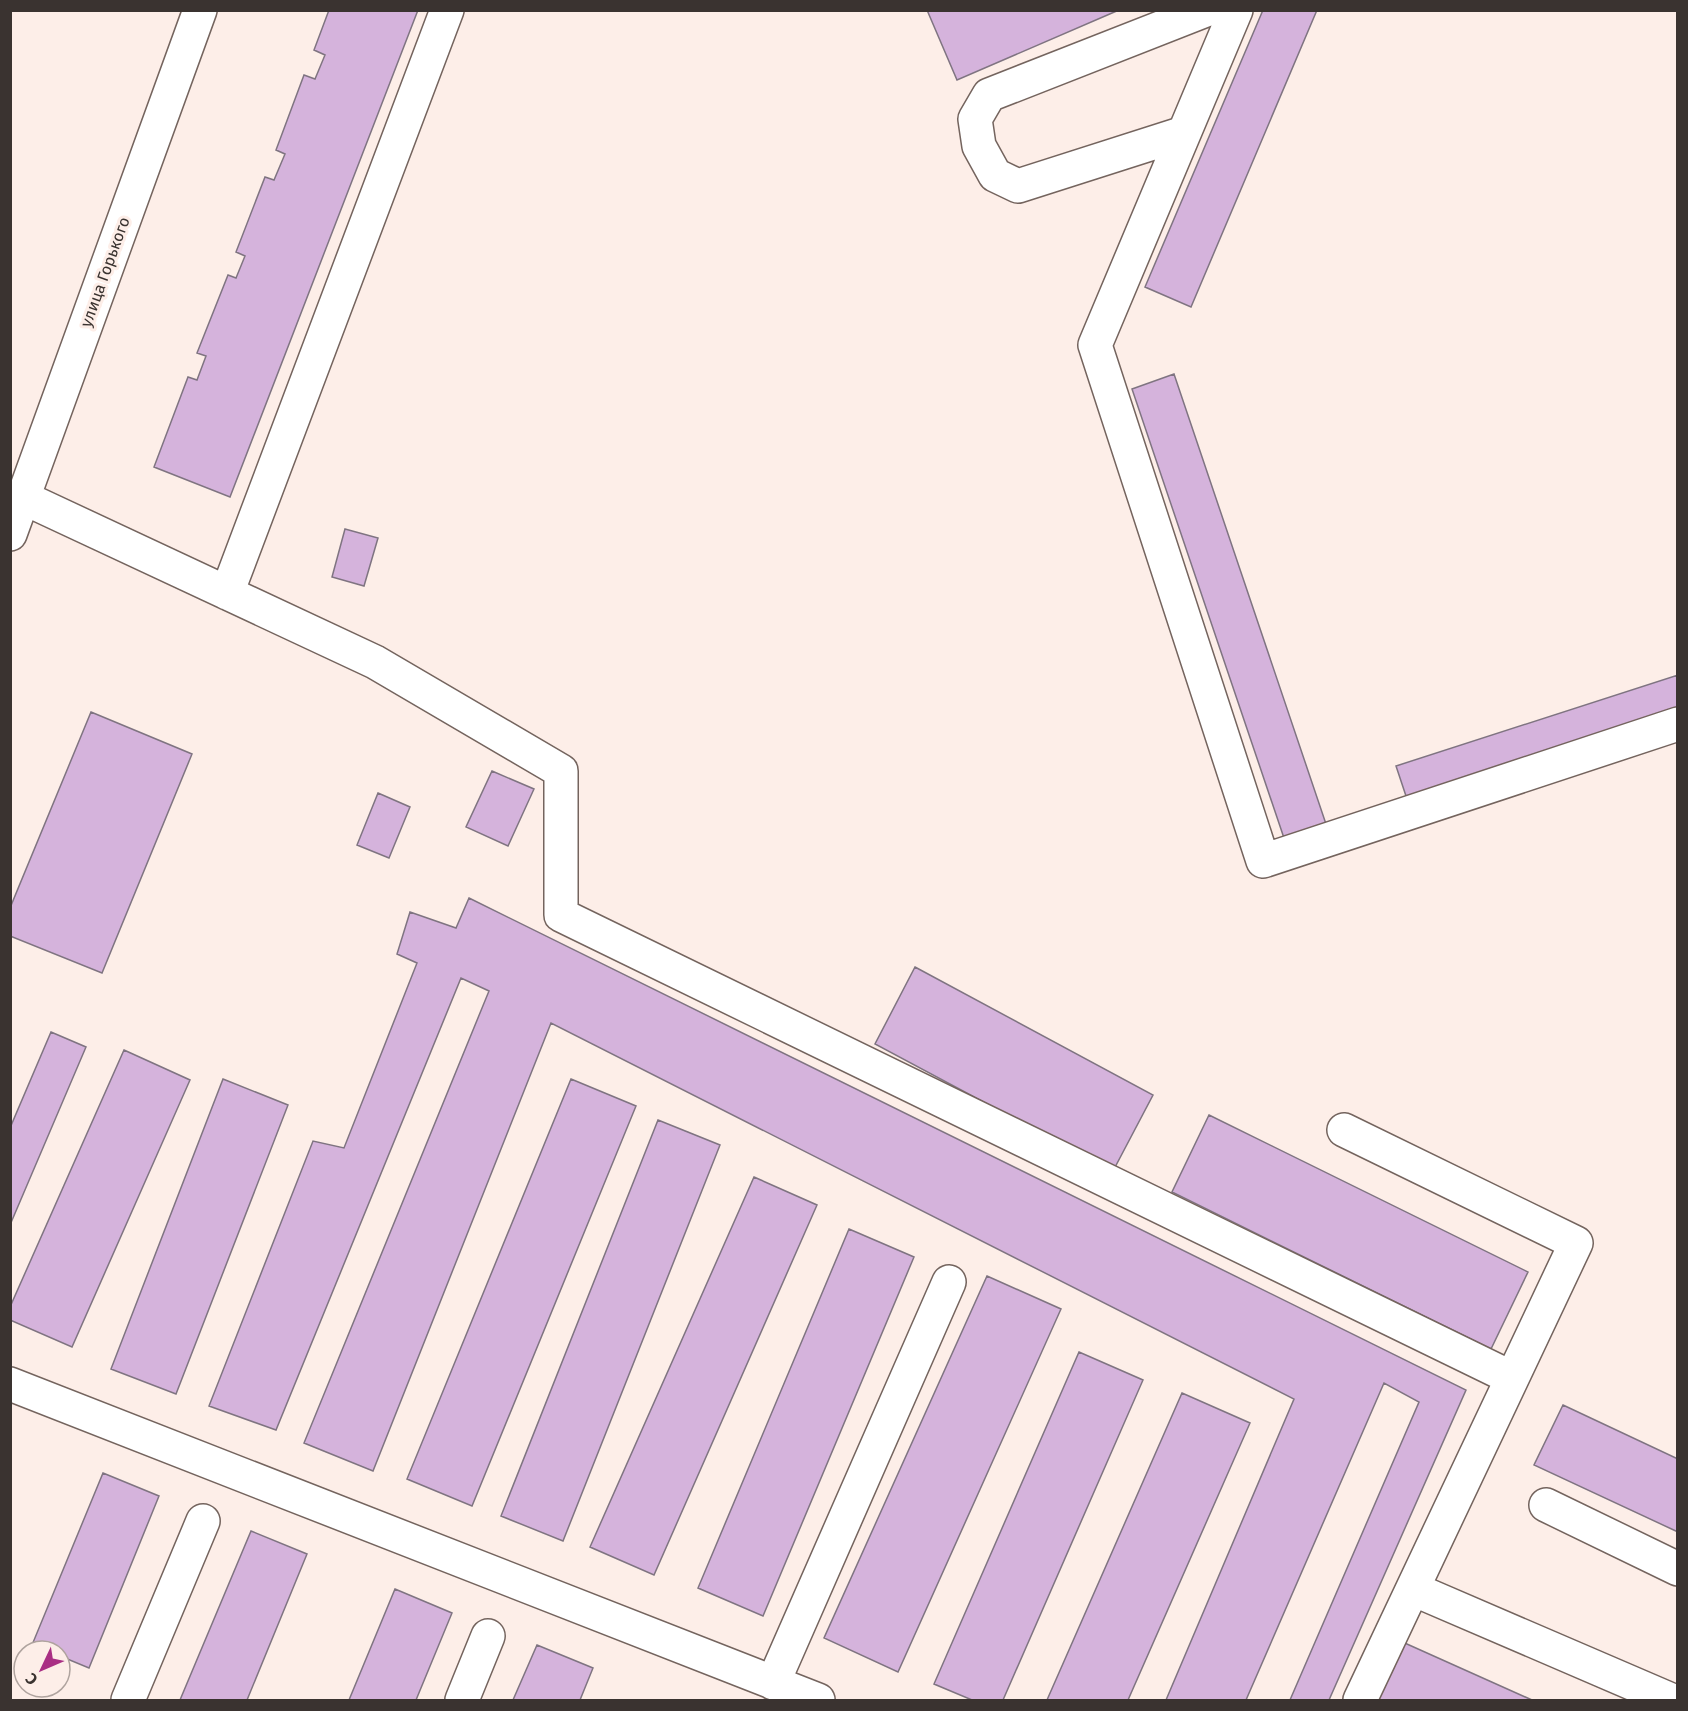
<svg xmlns="http://www.w3.org/2000/svg" width="1688" height="1711" viewBox="0 0 1688 1711" font-family="'Fira Sans',sans-serif">
<style>
.building{fill:#d5b3dc;stroke:#7f7481;stroke-width:1.5}
.lines{fill:none;stroke-linecap:round;stroke-linejoin:round}
.minor-casing{stroke:#74645e;stroke-width:36}
.minor{stroke:#fff;stroke-width:33}
.labels{text-anchor:middle;dominant-baseline:central;stroke-width:6;stroke-linejoin:round;paint-order:stroke}
.street-label{font-size:16px;fill:#3a3330;stroke:#fdeee8}
</style>
<rect width="100%" height="100%" fill="#fdeee8"/>
<!-- building -->
<path class="building" d="M329 10H418L230 497 154 467 188 377 197 380 206 356 197 353 228 275 236 278 245 256 236 252 265 177 274 180 285 154 276 150 304 75 315 79 325 55 314 50Z
M927 10H1119L957 80Z
M1263 10H1317L1191 307 1145 287Z
M1174 374 1327 827 1285 841 1132 389Z
M345 529 378 538 364 586 332 577Z
M1678 675V715L1408 802 1396 766Z
M91 712 192 754 102 973 10 936V908Z
M492 771 534 789 508 846 466 827Z
M378 793 410 807 389 858 357 845Z
M469 898 1466 1390 1329 1700H1290L1419 1402 1384 1383 1246 1700H1166L1294 1399 551 1023 373 1471 304 1443 489 991 461 978 276 1430 209 1406 313 1141 344 1148 417 963 397 954 410 912 456 928Z
M915 967 1153 1095 1113 1171 875 1044Z
M51 1032 86 1047 10 1225V1128Z
M124 1050 190 1080 72 1347 10 1320V1307Z
M223 1079 288 1105 176 1394 111 1369Z
M571 1079 636 1106 472 1506 407 1479Z
M1209 1115 1528 1272 1491 1349 1172 1192Z
M658 1120 720 1145 563 1541 501 1516Z
M754 1177 817 1205 654 1575 590 1547Z
M849 1229 914 1257 763 1616 698 1588Z
M987 1276 1061 1309 898 1672 824 1638Z
M1079 1352 1143 1380 1003 1700H972L934 1684Z
M1182 1393 1250 1423 1128 1700H1047Z
M1563 1405 1678 1459V1532L1534 1465Z
M103 1473 159 1496 89 1668 60 1656V1651H47L32 1645Z
M251 1531 307 1554 247 1700H180Z
M395 1589 452 1613 416 1700H349Z
M1398 1640 1532 1700H1371Z
M537 1645 593 1668 580 1700H513Z"/>
<g class="lines">
<defs>
<path id="minor" d="M1236 10 1095 345 1263 861 1678 724
M1184 133 1018 186 995 175 979 146 975 119 989 95 1206 10
M24 498 375 662 561 771V915L1512 1378
M10 534 200 10
M227 593 447 10
M1344 1130 1576 1243 1360 1700
M10 1384 818 1700
M1546 1505 1678 1569
M1413 1589 1671 1700
M773 1683 949 1282
M128 1700 203 1521
M462 1700 488 1636"/>
</defs>
<!-- minor casing -->
<use href="#minor" class="minor-casing"/>
<!-- minor -->
<use href="#minor" class="minor"/>
</g>
<g class="labels">
<!-- street labels -->
<g class="street-label">
<text transform="translate(105 272) rotate(-70)">улица Горького</text>
</g>
</g>
<!-- border -->
<rect width="1688" height="1711" fill="none" stroke="#3a3330" stroke-width="24"/>
<!-- north arrow -->
<g transform="translate(42 1669) rotate(226)"><circle r="28" fill="#fdeee8" stroke="#afa39e" stroke-width="1.5"/>
<path d="M0-4.5L10 22L0 15L-10 22Z" fill="#a92f84"/>
<text y="-9" font-size="16" font-weight="bold" text-anchor="middle" fill="#3a3330">С</text>
</g>
</svg>
